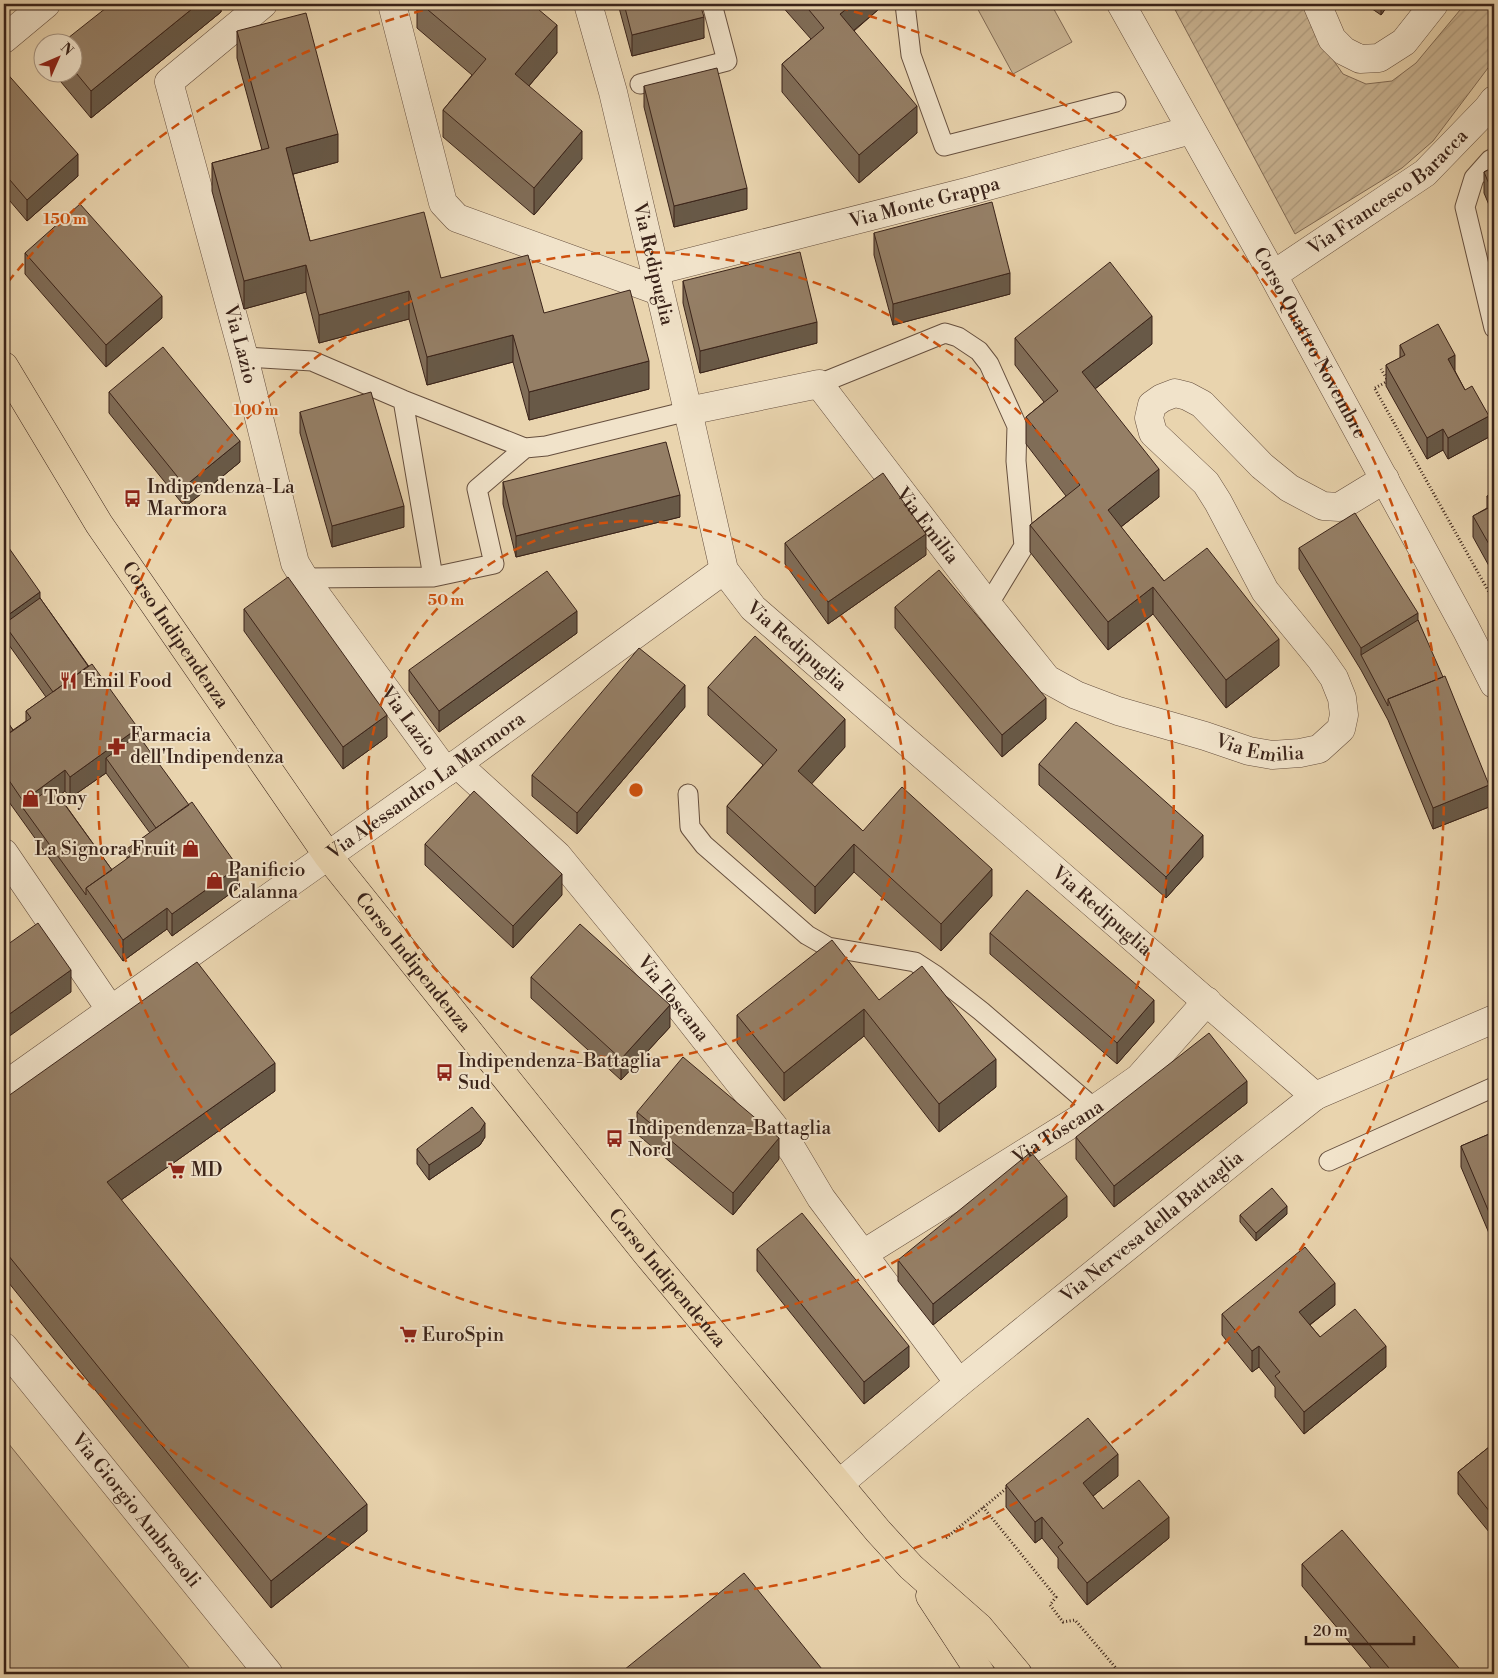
<svg xmlns="http://www.w3.org/2000/svg" width="1498" height="1678" viewBox="0 0 1498 1678" font-family="'Libre Bodoni',serif">
<style>
.grass{fill:#cbb695;stroke:#826c57}
.garden{fill:url(#garden-furrows);stroke:#826c57}
.lines{fill:none;stroke-linecap:round;stroke-linejoin:round}
.lane-casing{stroke:#664f3e;stroke-width:21}
.street-casing{stroke:#664f3e;stroke-width:29}
.primary-casing{stroke:#3a2319;stroke-width:29}
.path{stroke:#3a2319;stroke-width:3;stroke-dasharray:1 2.5;stroke-linecap:butt}
.lane{stroke:#f1e3ca;stroke-width:19}
.street{stroke:#f1e3ca;stroke-width:28}
.primary{stroke:#e9d4ae;stroke-width:28}
.wall{fill:#806d58;stroke:#3a2319;fill-rule:evenodd}
.shaded-wall{fill:#685947;stroke:#3a2319}
.building{fill:#957f66;stroke:#3a2319}
.ring{fill:none;stroke:#ce510e;stroke-width:2.5;stroke-dasharray:9 6}
.labels{text-anchor:middle;dominant-baseline:central;stroke-width:4;stroke-linejoin:round;paint-order:stroke}
.street-label{font-size:19px;fill:#3a2319;stroke:#f1e3ca}
.poi-label{font-size:19px;fill:#3a2319;stroke:#f1e3ca;text-anchor:start}
.centre{fill:#ce510e;stroke:#f1e3ca;stroke-width:2.5}
.ring-label{font-size:15px;text-anchor:middle;font-weight:bold;fill:#ce510e;stroke:#f1e3ca;stroke-width:4;stroke-linejoin:round;paint-order:stroke}
</style>
<defs>
<pattern id="garden-furrows" width="10" height="10" patternUnits="userSpaceOnUse" patternTransform="scale(1.25)"><rect width="10" height="10" fill="#cbb695"/><path d="M-1 1l2-2M0 10L10 0M9 11l2-2" fill="none" stroke="#af9c80"/></pattern>
</defs>
<rect width="100%" height="100%" fill="#e9d4ae"/>
<filter id="stains"><feTurbulence type="fractalNoise" baseFrequency=".004" numOctaves="4"/><feColorMatrix values="0 0 0 0 .2 0 0 0 0 .09 0 0 0 0 .02 0 0 0 .5 -.17"/></filter>
<radialGradient id="worn" r=".72"><stop offset=".6" stop-color="#630" stop-opacity="0"/><stop offset="1" stop-color="#630" stop-opacity=".3"/></radialGradient>
<!-- grass -->
<path class="grass" d="M975 4H1051L1072 42 1013 74Z
M4 1438 194 1674H6L4 1672Z"/>
<!-- garden -->
<path class="garden" d="M1172 4H1308L1322 44 1343 74 1366 84 1392 81 1416 63 1465 4H1494V60L1433 141 1402 168 1295 234Z"/>
<g class="lines">
<defs>
<path id="lane" d="M905 4 911 55 944 146 1116 102
M640 84 727 61 712 4
M1494 158 1490 160 1474 178 1465 207 1494 328
M244 357 312 361 403 400 525 448 546 446 688 411
M819 384 945 333 958 337 979 351 989 364 1017 426 1016 461 1024 546 988 605
M403 400 433 577
M304 578 433 577 494 564 477 489 525 448
M688 794 690 827 704 845 807 935 828 947 915 962 935 975 981 1011 1095 1109
M1329 1161 1494 1087"/>
<g id="street">
<path id="s1" d="M263 4 169 82 244 357 295 563 304 578 446 772"/>
<path d="M392 4 443 203 457 218 659 291"/>
<path id="s2" d="M588 4 613 92 688 411 724 570 753 608 1315 1096"/>
<path id="s3" d="M1121 4 1273 275 1466 629 1494 684"/>
<path d="M1317 4 1332 39 1344 51 1360 59 1379 58 1404 42 1434 4"/>
<path d="M4 39 46 4"/>
<path id="s4" d="M655 271 970 191 1191 130"/>
<path id="s5" d="M1273 275 1425 173 1488 108 1494 100"/>
<path id="s6" d="M688 411 819 384 988 605 1047 679 1076 695 1118 711 1205 736 1249 751 1272 755 1300 753 1319 749 1341 729 1344 715 1342 698 1334 678 1320 658 1265 591 1218 502 1206 483 1153 433 1149 418 1152 405 1162 398 1175 393 1187 396 1202 404 1262 466 1289 488 1323 506 1339 507 1385 479"/>
<path id="s7" d="M457 764 557 855 639 955 793 1151 821 1198 959 1383"/>
<path d="M4 853 110 1009"/>
<path id="s8" d="M4 1086 457 764 724 570"/>
<path id="s9" d="M863 1254 1095 1109 1139 1078 1207 1001"/>
<path id="s10" d="M4 1347 269 1674"/>
<path id="s11" d="M839 1484 959 1383 1249 1148 1315 1096 1494 1019"/>
</g>
<g id="primary">
<path id="s12" d="M4 366 99 524 328 856 646 1253 878 1531 911 1567 979 1627 1018 1674"/>
<path d="M930 1596 981 1674"/>
</g>
</defs>
<!-- lane casing -->
<use href="#lane" class="lane-casing"/>
<!-- street casing -->
<use href="#street" class="street-casing"/>
<!-- primary casing -->
<use href="#primary" class="primary-casing"/>
<!-- path -->
<path class="path" d="M1375 388 1388 381 1381 369
M1375 389 1494 601
M983 1507 1056 1597 1050 1605 1063 1622 1075 1620 1121 1674
M946 1538 1007 1488"/>
<!-- lane -->
<use href="#lane" class="lane"/>
<!-- street -->
<use href="#street" class="street"/>
<!-- primary -->
<use href="#primary" class="primary"/>
</g>
<!-- wall -->
<path class="wall" d="M221 4V12L91 118 56 76V72H72V42Z
M417 4H532L557 53 529 86 582 159 534 215 443 137V110L472 75 417 28Z
M618 4H700L704 38 632 56Z
M780 4H879V9L854 31 917 133 859 183 782 92V64L811 39Z
M1365 4H1389L1381 15Z
M237 31 338 162 293 174 310 241 441 278 544 313 649 389 529 420 513 362 427 385 409 319 319 343 306 292 244 309 212 191V163L262 150 237 58Z
M4 70 78 176 27 221 4 194Z
M644 86 747 209 674 227 644 107Z
M1494 167V217L1484 193V172Z
M874 233 1010 294 893 325 874 255Z
M25 253 162 318 106 367 25 274Z
M683 281 817 343 700 373 683 303Z
M1015 338 1152 344 1095 389 1159 497 1121 527 1164 581 1279 666 1226 708 1153 614 1108 650 1030 552V525L1066 496 1026 444V417L1044 402 1015 365Z
M1400 345 1455 371 1465 390 1489 437 1448 459 1443 450 1427 459 1386 386V365L1400 358Z
M109 392 240 462 185 507 109 413Z
M300 412 404 527 332 547 300 433Z
M503 482 680 517 516 557 503 504Z
M1494 492V575L1473 537V516L1487 508V496Z
M4 541 40 598 138 735 238 888 172 936 167 929 123 961 4 795V717L13 730 26 721V711L46 697 4 638V639ZM106 773 150 833 127 849V859L112 870 59 796 65 791 70 798Z
M785 543 926 555 828 624 785 564Z
M1299 548 1418 620 1489 807 1433 829 1388 720 1361 670 1299 569Z
M895 607 1046 719 1002 757 895 628Z
M244 609 387 737 343 769 244 631Z
M577 633 439 732 409 691V670Z
M708 687 845 747 811 784 863 831 992 896 941 951 854 872 815 914 727 833V806L763 765 708 715Z
M685 707 577 834 532 796V775Z
M1039 764 1203 857 1166 898 1039 785Z
M425 844 562 895 513 948 425 865Z
M990 933 1154 1022 1117 1064 990 954Z
M531 977 670 1027 621 1080 531 998Z
M879 1000 996 1087 939 1132 864 1036 784 1101 737 1043V1015Z
M275 1091 121 1200 367 1531 271 1608 4 1277V1099Z
M1247 1103 1114 1207 1076 1159V1137Z
M637 1112 779 1159 733 1215 637 1134Z
M1494 1132V1245L1461 1167V1146Z
M485 1137 480 1145 429 1180 417 1164V1149Z
M1287 1214 1256 1241 1240 1222V1215Z
M1067 1217 933 1325 898 1281V1260Z
M757 1249 909 1367 864 1404 757 1271Z
M1335 1305 1310 1325 1320 1337 1386 1367 1304 1434 1275 1397V1387L1259 1367 1252 1372 1222 1335V1314Z
M1494 1443V1538L1458 1494V1472Z
M1118 1476 1093 1496 1103 1509 1169 1538 1087 1605 1058 1568V1558L1042 1538 1035 1543 1006 1507V1485Z
M1302 1564 1464 1674H1376L1302 1586Z"/>
<!-- shaded-wall -->
<path class="shaded-wall" d="M198 4H221V12L91 118V91Z
M853 4H879V9L840 42V14Z
M1381 4H1389L1381 15Z
M704 17V38L632 56V35Z
M557 25V53L515 102V74Z
M917 106V133L859 183V155Z
M582 131V159L534 215V188Z
M338 134V162L286 176V148Z
M78 154V176L27 221V200Z
M747 188V209L674 227V206Z
M306 265V292L244 309V281Z
M1010 273V294L893 325V304Z
M409 291V319L319 343V315Z
M162 296V318L106 367V345Z
M1152 316V344L1082 399V372Z
M817 322V343L700 373V351Z
M513 335V362L427 385V357Z
M1455 355V376L1448 359Z
M649 361V389L529 420V392Z
M1489 416V437L1448 459V438Z
M1443 429V450L1427 459V438Z
M240 441V462L185 507V486Z
M1159 469V497L1108 537V510Z
M680 495V517L516 557V536Z
M404 506V527L332 547V526Z
M926 534V555L828 624V602Z
M1153 587V614L1108 650V622Z
M40 592V613L4 624V639V618Z
M577 611V633L439 732V711Z
M1418 613V635L1361 655V648Z
M1279 639V666L1226 708V680Z
M685 685V707L577 834V813Z
M1046 698V719L1002 757V735Z
M387 715V737L343 769V747Z
M845 719V747L798 799V771Z
M138 728V749L106 758V773L70 798V777Z
M65 770V791L30 817 23 808V801Z
M1489 785V807L1433 829V808Z
M1203 835V857L1166 898V877Z
M854 844V872L815 914V887Z
M238 867V888L172 936V914Z
M992 869V896L941 951V924Z
M562 874V895L513 948V926Z
M167 908V929L123 961V940Z
M71 970V992L4 1040V1018Z
M1154 1000V1022L1117 1064V1043Z
M670 1005V1027L621 1080V1059Z
M864 1009V1036L784 1101V1073Z
M996 1059V1087L939 1132V1104Z
M275 1063V1091L107 1210V1182Z
M1247 1081V1103L1114 1207V1186Z
M485 1123V1137L480 1145 429 1180V1165Z
M779 1138V1159L733 1215V1193Z
M1067 1196V1217L933 1325V1304Z
M1287 1206V1214L1256 1241V1233Z
M1335 1283V1305L1299 1333V1312Z
M909 1346V1367L864 1404V1382Z
M1259 1346V1367L1252 1372V1351Z
M1386 1346V1367L1304 1434V1412Z
M1118 1454V1476L1083 1504V1483Z
M367 1504V1531L271 1608V1581Z
M1042 1517V1538L1035 1543V1522Z
M1169 1517V1538L1087 1605V1583Z"/>
<!-- building -->
<path class="building" d="M111 4H198L91 91 72 68V42H63Z
M421 4H532L557 25 515 74 582 131 534 188 443 110 486 59Z
M624 4H700L704 17 632 35Z
M804 4H853L840 14 917 106 859 155 782 64 824 28Z
M306 13 338 134 286 148 310 241 424 212 441 278 528 255 544 313 630 290 649 361 529 392 513 335 427 357 409 291 319 315 306 265 244 281 212 163 269 148 237 31Z
M717 68 747 188 674 206 644 86Z
M4 70 78 154 27 200 4 173Z
M1494 167V196L1484 172Z
M992 202 1010 273 893 304 874 233Z
M80 204 162 296 106 345 25 253Z
M800 252 817 322 700 351 683 281Z
M1110 262 1152 316 1082 372 1159 469 1108 510 1164 581 1207 548 1279 639 1226 680 1153 587 1108 622 1030 525 1080 485 1026 417 1058 391 1015 338Z
M1438 324 1455 355 1448 359 1465 390 1472 386 1489 416 1448 438 1443 429 1427 438 1386 365 1405 355 1400 345Z
M163 347 240 441 185 486 109 392Z
M371 392 404 506 332 526 300 412Z
M666 442 680 495 516 536 503 482Z
M883 473 926 534 828 602 785 543Z
M1494 492V553L1473 516 1492 506 1487 496Z
M1355 513 1418 613 1361 648 1299 548Z
M4 541 40 592 4 618Z
M939 570 1046 698 1002 735 895 607Z
M547 571 577 611 439 711 409 670Z
M288 577 387 715 343 747 244 609Z
M40 598 88 666 53 692 4 624Z
M1418 620 1443 677 1388 699V706L1361 655Z
M755 636 845 719 798 771 863 831 902 787 992 869 941 924 854 844 815 887 727 806 777 750 708 687Z
M639 648 685 685 577 813 532 775Z
M92 664 138 728 70 777 65 770 23 801 4 773V737L31 718 26 711Z
M1445 676 1489 785 1433 808 1388 699Z
M4 717 13 730 4 737Z
M1076 722 1203 835 1166 877 1039 764Z
M138 735 189 805 156 828 106 758Z
M52 787 112 870 86 888V895L23 808Z
M474 791 562 874 513 926 425 844Z
M192 802 238 867 172 914 167 908 123 940 86 888 132 855 127 849Z
M1027 890 1154 1000 1117 1043 990 933Z
M38 923 71 970 4 1018V947Z
M580 924 670 1005 621 1059 531 977Z
M832 940 879 1000 922 966 996 1059 939 1104 864 1009 784 1073 737 1015Z
M197 962 275 1063 107 1182 367 1504 271 1581 4 1250V1099Z
M1209 1033 1247 1081 1114 1186 1076 1137Z
M683 1057 779 1138 733 1193 637 1112Z
M472 1107 485 1123 480 1131 429 1165 417 1149Z
M1494 1132V1224L1461 1146Z
M1031 1152 1067 1196 933 1304 898 1260Z
M1272 1188 1287 1206 1256 1233 1240 1215Z
M802 1213 909 1346 864 1382 757 1249Z
M1305 1247 1335 1283 1299 1312 1320 1337 1355 1309 1386 1346 1304 1412 1275 1376 1280 1372 1259 1346 1252 1351 1222 1314Z
M1088 1418 1118 1454 1083 1483 1103 1509 1139 1480 1169 1517 1087 1583 1058 1547 1063 1543 1042 1517 1035 1522 1006 1485Z
M1494 1443V1517L1458 1472Z
M1342 1530 1464 1674H1394L1302 1564Z
M744 1573 826 1674H619Z"/>
<!-- distance rings -->
<g class="ring">
<circle cx="636" cy="790" r="269"/>
<circle cx="636" cy="790" r="538"/>
<path d="M8 282A808 808 0 0 1 447 4M825 4A808 808 0 1 1 8 1298"/>
</g>
<!-- icons -->
<defs>
<symbol id="bus-bare" viewBox="-9 -9 18 18"><path d="M-5-6H5V4H4V6H2V4H-2V6H-4V4H-5ZM-3.5-4V0h7V-4ZM-3.5 1.2v1.5H-2V1.2ZM2 1.2v1.5H3.5V1.2Z" fill="#8f2418" stroke="#f1e3ca" stroke-width="2.5" paint-order="stroke"/></symbol>
<symbol id="restaurant-bare" viewBox="-9 -9 18 18"><path d="M-5-6h1v4h1v-4h1v4h1v-4h1v5L-1.5 .5V6h-2V.5L-5-1ZM5-6V6H3V1.5H1.5Q1.5-4 5-6Z" fill="#8f2418" stroke="#f1e3ca" stroke-width="2.5" paint-order="stroke"/></symbol>
<symbol id="pharmacy-bare" viewBox="-9 -9 18 18"><path d="M-2-6h4v4h4v4h-4v4h-4v-4h-4v-4h4Z" fill="#8f2418" stroke="#f1e3ca" stroke-width="2.5" paint-order="stroke"/></symbol>
<symbol id="shop-bare" viewBox="-9 -9 18 18"><path d="M-5-2.5h2.3a2.7 3.5 0 0 1 5.4 0H5L5.5 6h-11ZM-1.5-2.5h3a1.5 2.3 0 0 0-3 0Z" fill="#8f2418" stroke="#f1e3ca" stroke-width="2.5" paint-order="stroke"/></symbol>
<symbol id="supermarket-bare" viewBox="-9 -9 18 18"><path d="M-6-5.5h2.5l.6 2H6L4.5 2H-2.5L-4.4-4H-6ZM-1.5 3.2a1.3 1.3 0 1 0 .1 0ZM3 3.2a1.3 1.3 0 1 0 .1 0Z" fill="#8f2418" stroke="#f1e3ca" stroke-width="2.5" paint-order="stroke"/></symbol>
</defs>
<g fill-rule="evenodd">
<use href="#bus-bare" x="120" y="486" width="25" height="25"/>
<use href="#restaurant-bare" x="56" y="668" width="25" height="25"/>
<use href="#pharmacy-bare" x="104" y="734" width="25" height="25"/>
<use href="#shop-bare" x="18" y="786" width="25" height="25"/>
<use href="#shop-bare" x="178" y="836" width="25" height="25"/>
<use href="#shop-bare" x="202" y="868" width="25" height="25"/>
<use href="#bus-bare" x="432" y="1060" width="25" height="25"/>
<use href="#bus-bare" x="602" y="1126" width="25" height="25"/>
<use href="#supermarket-bare" x="164" y="1158" width="25" height="25"/>
<use href="#supermarket-bare" x="396" y="1322" width="25" height="25"/>
</g>
<g class="labels">
<!-- street labels -->
<g class="street-label">
<text stroke="none"><textPath href="#s5" startOffset="142">Via Francesco Baracca</textPath></text>
<text stroke="none"><textPath href="#s4" startOffset="278">Via Monte Grappa</textPath></text>
<text stroke="none"><textPath href="#s2" startOffset="268">Via Redipuglia</textPath></text>
<text stroke="none"><textPath href="#s3" startOffset="388">Corso Quattro Novembre</textPath></text>
<text stroke="none"><textPath href="#s1" startOffset="394">Via Lazio</textPath></text>
<text stroke="none"><textPath href="#s6" startOffset="312">Via Emilia</textPath></text>
<text stroke="none"><textPath href="#s12" startOffset="319">Corso Indipendenza</textPath></text>
<text stroke="none"><textPath href="#s2" startOffset="688">Via Redipuglia</textPath></text>
<text stroke="none"><textPath href="#s1" startOffset="814">Via Lazio</textPath></text>
<text stroke="none"><textPath href="#s6" startOffset="732">Via Emilia</textPath></text>
<text stroke="none"><textPath href="#s8" startOffset="518">Via Alessandro La Marmora</textPath></text>
<text stroke="none"><textPath href="#s2" startOffset="1092">Via Redipuglia</textPath></text>
<text stroke="none"><textPath href="#s12" startOffset="724">Corso Indipendenza</textPath></text>
<text stroke="none"><textPath href="#s7" startOffset="320">Via Toscana</textPath></text>
<text stroke="none"><textPath href="#s9" startOffset="230">Via Toscana</textPath></text>
<text stroke="none"><textPath href="#s11" startOffset="405">Via Nervesa della Battaglia</textPath></text>
<text stroke="none"><textPath href="#s12" startOffset="1129">Corso Indipendenza</textPath></text>
<text stroke="none"><textPath href="#s10" startOffset="210">Via Giorgio Ambrosoli</textPath></text>
</g>
<!-- poi labels -->
<g class="poi-label">
<text x="147" y="487">Indipendenza-La<tspan x="147" dy="22">Marmora</tspan></text>
<text x="83" y="681">Emil Food</text>
<text x="130" y="735">Farmacia<tspan x="130" dy="22">dell'Indipendenza</tspan></text>
<text x="44" y="798">Tony</text>
<text x="176" y="849" text-anchor="end">La Signora Fruit</text>
<text x="228" y="870">Panificio<tspan x="228" dy="22">Calanna</tspan></text>
<text x="458" y="1061">Indipendenza-Battaglia<tspan x="458" dy="22">Sud</tspan></text>
<text x="628" y="1128">Indipendenza-Battaglia<tspan x="628" dy="22">Nord</tspan></text>
<text x="191" y="1170">MD</text>
<text x="422" y="1335">EuroSpin</text>
</g>
</g>
<circle cx="636" cy="790" r="8" class="centre"/>
<g class="ring-label">
<text x="65" y="224">150 m</text>
<text x="256" y="415">100 m</text>
<text x="446" y="605">50 m</text>
</g>
<!-- margin -->
<rect width="1498" height="1678" fill="none" stroke="#e9d4ae" stroke-width="20"/>
<rect x="5" y="5" width="1488" height="1668" fill="none" stroke="#3a2319" stroke-width="2.5"/>
<rect x="10" y="10" width="1478" height="1658" fill="none" stroke="#3a2319"/>
<!-- north arrow -->
<g transform="translate(58 58) rotate(45)"><circle r="24" fill="#f1e3ca" stroke="#a89683"/>
<path d="M0-4L9 19L0 12L-9 19Z" fill="#8f2418"/>
<text y="-8" font-size="14" font-weight="bold" text-anchor="middle" fill="#3a2319">N</text>
</g>
<!-- scale -->
<path d="M1306 1636v8h108v-8" fill="none" stroke="#3a2319" stroke-width="2.5"/>
<text x="1313" y="1636" font-size="15" fill="#3a2319" stroke="#f1e3ca" stroke-width="4" paint-order="stroke">20 m</text>
<rect width="100%" height="100%" filter="url(#stains)"/>
<rect width="100%" height="100%" fill="url(#worn)"/>
</svg>
